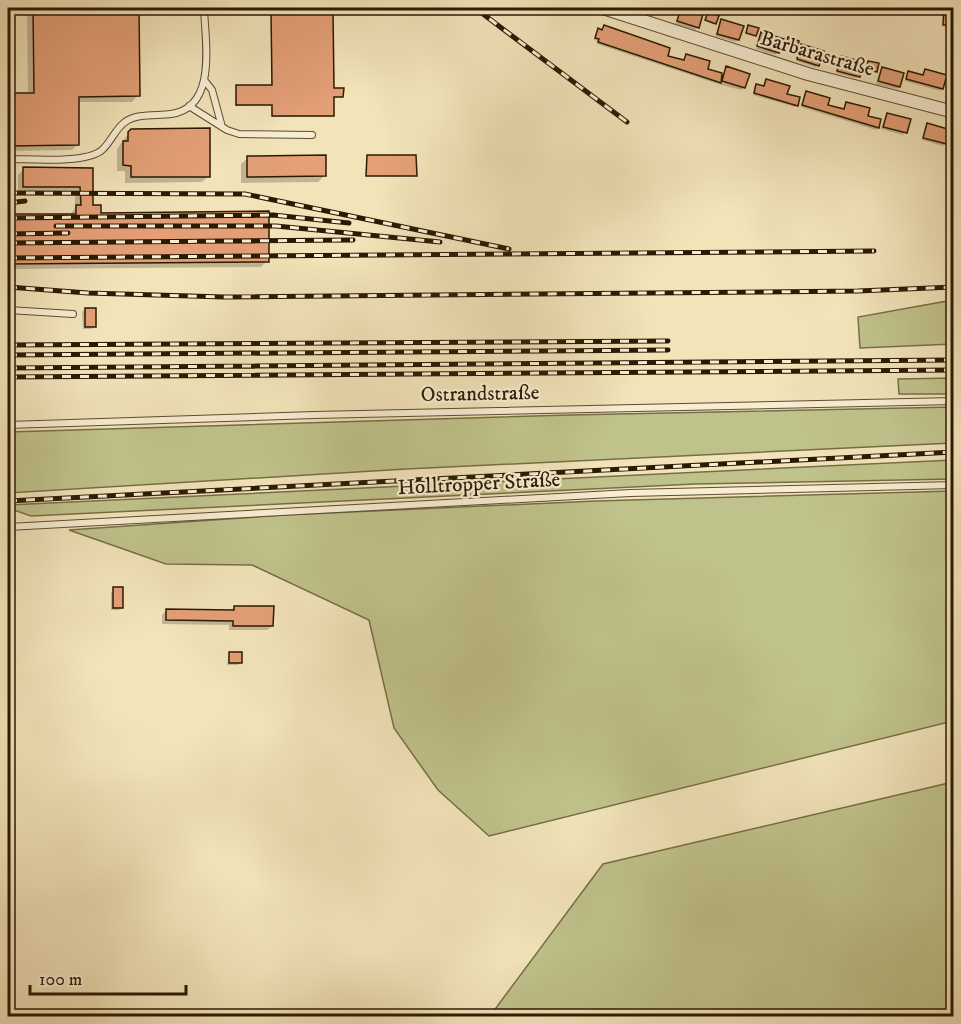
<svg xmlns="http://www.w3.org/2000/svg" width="961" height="1024" viewBox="0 0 961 1024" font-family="'IM FELL DW Pica',serif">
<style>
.green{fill:#c0c28b;stroke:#766e46;stroke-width:1.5}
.shadow{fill:#0003}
.building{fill:#e49f77;stroke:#2b1a02;stroke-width:1.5}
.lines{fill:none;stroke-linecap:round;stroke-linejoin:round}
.lane-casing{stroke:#5d4c30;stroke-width:8}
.street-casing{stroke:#5d4c30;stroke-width:14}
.lane{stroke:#f7edd2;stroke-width:6}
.street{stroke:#f7edd2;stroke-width:12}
.rail-casing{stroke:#2b1a02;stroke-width:5}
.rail{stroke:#f7edd2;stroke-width:3;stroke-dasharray:9;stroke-linecap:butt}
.labels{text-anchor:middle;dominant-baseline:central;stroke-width:4.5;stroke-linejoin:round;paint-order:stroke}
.street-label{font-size:21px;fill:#2b1a02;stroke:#f7edd2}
</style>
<rect width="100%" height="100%" fill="#f2e3b9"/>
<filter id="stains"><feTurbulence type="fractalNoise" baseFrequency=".00333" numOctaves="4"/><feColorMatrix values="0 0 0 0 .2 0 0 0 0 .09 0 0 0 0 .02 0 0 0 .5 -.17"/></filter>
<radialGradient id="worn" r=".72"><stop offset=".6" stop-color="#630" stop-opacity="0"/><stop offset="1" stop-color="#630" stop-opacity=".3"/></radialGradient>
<!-- green -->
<path class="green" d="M953 300V344L860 348 858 317Z
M953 378V394H899L898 379Z
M953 407V443L406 469 8 493V432L569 415Z
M953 460V479L695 484 31 516 8 508V505Z
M953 491V721L489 836 438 790 394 728 369 620 252 565 166 564 69 530 284 515 596 501Z
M953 782V1016H490L603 864Z"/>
<!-- shadow -->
<path class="shadow" d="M27 8H137L138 95 132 102H77L78 144 72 150 8 151V95L28 94Z
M682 9 698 27 695 30 675 24Z
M272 13 333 90 342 96 333 98 332 116 272 117 271 105 235 106 237 87 271 86Z
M722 21 738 40 735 42 715 36Z
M604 27 666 57 683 62 687 56 706 70 723 75 726 68 744 87 741 90 718 84 597 44 598 41 594 40 596 33Z
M762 34 778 52 775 55 756 49Z
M802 46 818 65 815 67 796 61Z
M842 58 858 76 856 78 836 73Z
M882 69 899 87 897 89 876 84Z
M925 70 942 88 940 91 905 81 909 73 922 76Z
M766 81 786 95 797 105 795 107 753 95 754 87H763Z
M806 93 826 106 843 111 847 104 878 128 876 130 801 107Z
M887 114 909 120 903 135 881 129Z
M927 125 946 144 943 146 922 140Z
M131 130 209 176 202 182 125 183V171H117V149Z
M248 158 324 176 318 182 241 183V164Z
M24 169 91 170V206L99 214 267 261 261 267 8 269V215H70L75 208V193H18V175Z
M85 309 94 326 92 329H83L82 312Z
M114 589 122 608 119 610H111V592Z
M234 607 272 626 267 630H229V625L162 624V615L167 610 230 611Z
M229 654 241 662 238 665H227Z"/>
<!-- building -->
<path class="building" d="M33 8H139L140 96 79 97V145L8 146V93H34Z
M681 8 703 14 699 28 677 21Z
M944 8H953V25H943Z
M333 11 334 88H344L343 97H334V116H272V105H236V85H272L271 12Z
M708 12 719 16 716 24 705 20Z
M721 19 744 26 739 40 717 34Z
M604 25 670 48 668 56 684 60 686 54 710 61 708 69 722 73 721 83 598 42 599 39 595 38 598 28 602 30Z
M748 25 759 28 756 36 746 33Z
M761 32 784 39 779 53 757 46Z
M788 37 799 41 797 49 786 46Z
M801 44 824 51 819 66 797 59Z
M841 56 864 62 860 77 837 71Z
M868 61 879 63 877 72 866 69Z
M726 66 750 74 745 88 722 81Z
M882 67 904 73 900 87 878 81Z
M925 69 947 75 943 89 906 79 908 71 923 75Z
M766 79 790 86 787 94 800 97 798 106 754 93 756 84 764 86Z
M806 91 830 98 828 105 844 109 846 102 870 108 868 116 881 119 879 128 802 105Z
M887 113 911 119 907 133 883 127Z
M927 123 951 130 947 144 923 138Z
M210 128V177H131V166L123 165V141H128V132L131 129Z
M326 155V176L247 177V156Z
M367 155H416L417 176H366Z
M23 167 93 168V205H101V213L269 211V262L8 264V214H76V205H81L80 187H23Z
M85 308H96V327H85Z
M113 587H123V608H113Z
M234 606H274L273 626H233V621L166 620V609L234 610Z
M229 652H242V663H229Z"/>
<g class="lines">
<defs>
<path id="lane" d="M205 81 212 90 222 127
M189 106 227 130 239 134 312 135
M8 159C30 159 86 164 102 150 111 142 116 128 125 122 137 113 157 116 171 114 218 108 205 40 204 8
M8 310 73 314
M8 425 314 415 954 401
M8 527 630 493 954 485"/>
<path id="street" d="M603 8 808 74 954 112"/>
</defs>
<!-- lane casing -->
<use href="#lane" class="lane-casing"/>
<!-- street casing -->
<use href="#street" class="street-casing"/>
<!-- lane -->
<use href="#lane" class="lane"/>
<!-- street -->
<use href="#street" class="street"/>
<defs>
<path id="rail" d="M475 8 627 122
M8 193 245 194 509 249
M8 203 25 201
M8 218 273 215 349 223
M56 226H276L440 242
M8 234 68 233
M8 243 353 240
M8 258 874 251
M8 287 88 293 224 297 858 291 954 287
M8 345 668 341
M8 355 668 350
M8 368 954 360
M8 377 954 370
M8 501 954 452"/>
</defs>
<!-- rail casing -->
<use href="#rail" class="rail-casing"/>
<!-- rail -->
<use href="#rail" class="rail"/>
</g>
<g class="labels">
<!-- street labels -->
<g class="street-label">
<text transform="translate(817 54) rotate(16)">Barbarastraße</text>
<text transform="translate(480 394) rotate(-1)">Ostrandstraße</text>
<text transform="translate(479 484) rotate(-3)">Holltropper Straße</text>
</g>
</g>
<!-- margin -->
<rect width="961" height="1024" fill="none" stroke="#f2e3b9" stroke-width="30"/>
<rect x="9" y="9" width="943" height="1006" fill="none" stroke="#2b1a02" stroke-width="3"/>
<rect x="15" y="15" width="931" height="994" fill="none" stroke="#2b1a02" stroke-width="1.5"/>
<!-- scale -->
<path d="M30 985v9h156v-9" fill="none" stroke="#2b1a02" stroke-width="3"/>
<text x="39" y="985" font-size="18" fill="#2b1a02" stroke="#f7edd2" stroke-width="4.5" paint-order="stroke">100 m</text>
<rect width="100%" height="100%" filter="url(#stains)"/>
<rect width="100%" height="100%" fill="url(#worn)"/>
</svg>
